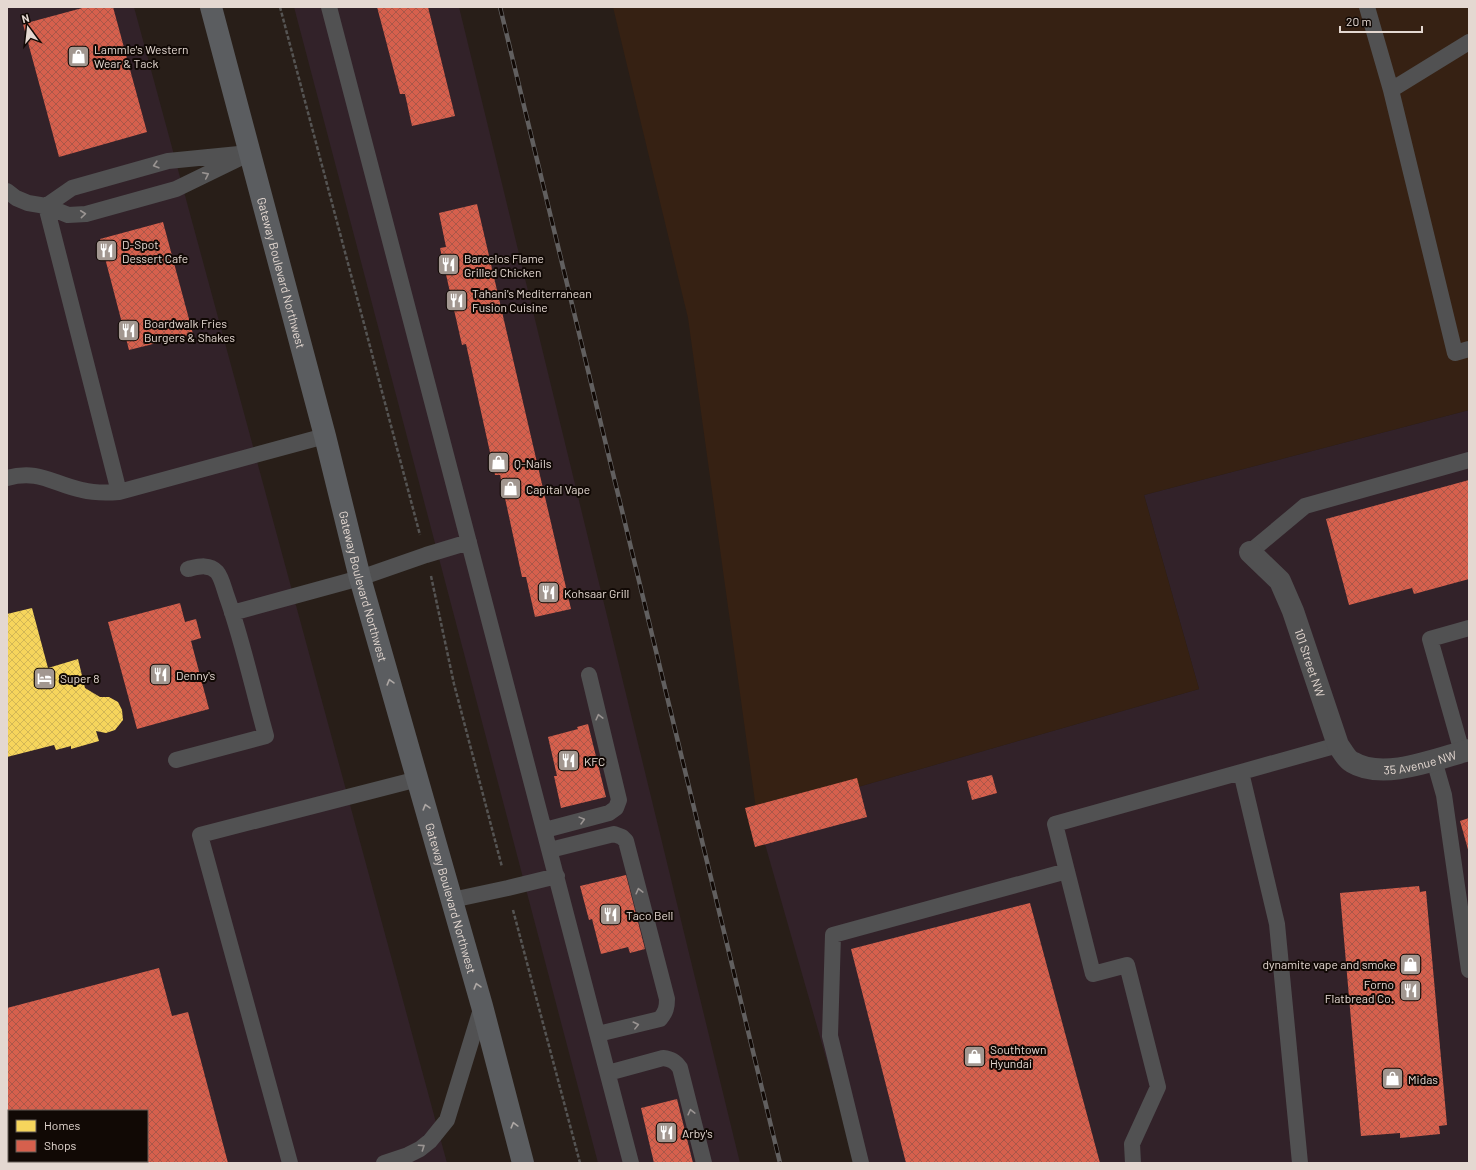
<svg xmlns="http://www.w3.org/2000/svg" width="1476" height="1170" viewBox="0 0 1476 1170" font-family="Barlow,sans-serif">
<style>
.commercial{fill:#322229;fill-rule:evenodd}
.built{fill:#362113}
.homes{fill:url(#homes-cross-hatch)}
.shops{fill:url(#shops-cross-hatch);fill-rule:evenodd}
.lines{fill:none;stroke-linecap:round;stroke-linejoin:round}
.path{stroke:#555453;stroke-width:2.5;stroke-dasharray:4 2;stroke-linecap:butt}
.service{stroke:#515152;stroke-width:16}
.minor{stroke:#515152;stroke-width:22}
.trunk{stroke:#5b5d60;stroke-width:22}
.rail-casing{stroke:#615f5f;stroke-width:4.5}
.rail{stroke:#110905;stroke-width:3;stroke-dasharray:9;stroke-linecap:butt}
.oneway{stroke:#9a9492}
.oneway2{stroke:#ada7a4}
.labels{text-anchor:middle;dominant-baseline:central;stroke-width:4;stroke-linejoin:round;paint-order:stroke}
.poi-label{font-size:12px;fill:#e4d8d1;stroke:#110905;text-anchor:start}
.street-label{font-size:12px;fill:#e4d8d1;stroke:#110905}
</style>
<defs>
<pattern id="homes-cross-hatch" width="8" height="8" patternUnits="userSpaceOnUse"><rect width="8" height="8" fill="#f6d55c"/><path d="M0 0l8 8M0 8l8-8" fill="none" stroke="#d2b756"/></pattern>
<pattern id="shops-cross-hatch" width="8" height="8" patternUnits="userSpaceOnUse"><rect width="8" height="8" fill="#d6604d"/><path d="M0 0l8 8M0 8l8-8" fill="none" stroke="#aa5749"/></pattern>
</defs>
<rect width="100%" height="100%" fill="#281e18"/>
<!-- commercial -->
<path class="commercial" d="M7 7H134L447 1163H7ZM9 1111H147V1161H9Z
M294 7H459L740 1163H598Z
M1469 410V1163H856L757 816 1199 689 1144 495Z"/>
<!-- built -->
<path class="built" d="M613 7H1469V410L1144 495 1199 689 757 816 688 318Z"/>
<!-- homes -->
<path class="homes" d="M32 608 48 668 78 659 85 688 100 697H109L118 702 122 710 123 720 115 730 106 733 96 731 99 741 71 749V746L56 750 54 745 7 757V614Z"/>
<!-- shops -->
<path class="shops" d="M86 7H113L147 132 59 157 23 24Z
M377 7H428L455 116 412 126 405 94H400Z
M477 204 571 609 535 617 526 577H522L500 475H495L466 344 462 345 440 248 446 247 439 213Z
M163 222 193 334 129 350 100 239Z
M1469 480V579L1414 594 1412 588 1349 605 1326 519Z
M180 603 185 622 196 619 201 638 191 641 209 709 137 729 108 622Z
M588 724 606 797 561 808 554 776H557L548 737 578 729 577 727Z
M992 775 997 793 972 800 967 781Z
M857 778 867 817 755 847 745 808Z
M1469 818V853L1460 821Z
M626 875 645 949 630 953 628 947 601 954 592 919 589 920 580 886Z
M1419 886 1420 892 1426 891 1447 1125 1439 1126 1440 1134 1400 1138V1133L1361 1136 1340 893Z
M1030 903 1100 1163H906L851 949Z
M159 968 172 1016 188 1012 228 1163H7V1008ZM9 1111H147V1161H9Z
M677 1099 693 1163H654L641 1108Z"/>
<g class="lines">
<!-- path -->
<path class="path" d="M280 7 420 535
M431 576 454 684 502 867
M513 910 580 1163"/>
<!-- service -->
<path class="service" d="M329 7 631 1163
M1367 7 1391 90
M1469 42 1391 90 1455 353 1469 349
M7 191 16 198 28 203 46 206 68 215 86 214 176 189 250 153
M46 206 119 492 325 436
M46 206 72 188 168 161 239 154
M7 478C39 469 53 484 82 490 94 493 106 493 119 492
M1250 552 1305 506 1469 460
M232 613 360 578 426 555 469 542
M1462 752 1430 639 1469 628
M176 760 266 736C253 690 243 642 227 597 224 589 222 578 217 572 209 563 197 567 188 569
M1434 760 1444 795 1469 970
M1241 772 1277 924 1300 1163
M545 830 609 813 616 808 619 800 589 675
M550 850 614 834 622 837 626 841 667 999C667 1007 666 1012 660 1019L598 1034
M452 900 508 888 557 876
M608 1073 663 1058C671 1059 675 1061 680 1068L704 1163
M290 1163 200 835 418 779
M384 1163 408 1155 420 1149 430 1141 447 1120 482 1006
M861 1163 830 1036 833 935 1067 871
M1133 1163 1132 1144 1158 1087 1127 965 1093 974 1055 824 1338 745"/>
<!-- minor -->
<path class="minor" id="s1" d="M1250 552 1280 581 1293 611 1338 745C1342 750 1346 759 1352 762 1383 781 1436 759 1469 750"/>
<!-- trunk -->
<path class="trunk" id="s2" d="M211 7 325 436 360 578 482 1006 523 1163"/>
<defs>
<path id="rail" d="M500 7 780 1163"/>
</defs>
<!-- rail casing -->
<use href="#rail" class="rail-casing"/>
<!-- rail -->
<use href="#rail" class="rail"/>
</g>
<!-- one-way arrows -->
<defs><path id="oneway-chevron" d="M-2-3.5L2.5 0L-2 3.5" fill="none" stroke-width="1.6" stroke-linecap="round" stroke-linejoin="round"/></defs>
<g class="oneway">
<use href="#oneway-chevron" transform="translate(156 165) rotate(164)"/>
<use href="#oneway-chevron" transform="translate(206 175) rotate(-26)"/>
<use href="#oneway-chevron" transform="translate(83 214) rotate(-6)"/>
<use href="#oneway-chevron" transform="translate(599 717) rotate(-104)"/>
<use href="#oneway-chevron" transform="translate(582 820) rotate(-15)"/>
<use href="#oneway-chevron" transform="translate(639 891) rotate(-104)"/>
<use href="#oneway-chevron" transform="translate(636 1025) rotate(-14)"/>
<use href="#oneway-chevron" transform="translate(691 1112) rotate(-104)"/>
<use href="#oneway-chevron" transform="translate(422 1147) rotate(-34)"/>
</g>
<g class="oneway2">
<use href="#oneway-chevron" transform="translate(390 682) rotate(-106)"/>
<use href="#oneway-chevron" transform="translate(426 807) rotate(-106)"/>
<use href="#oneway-chevron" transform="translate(477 986) rotate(-106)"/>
<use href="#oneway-chevron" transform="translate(514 1125) rotate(-105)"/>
</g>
<!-- icons -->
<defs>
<symbol id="shop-square" viewBox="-11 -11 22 22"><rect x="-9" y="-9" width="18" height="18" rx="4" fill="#a29790" stroke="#110905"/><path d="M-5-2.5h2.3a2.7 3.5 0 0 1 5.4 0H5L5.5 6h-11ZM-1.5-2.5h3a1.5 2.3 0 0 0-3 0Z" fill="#fff"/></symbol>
<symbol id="restaurant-square" viewBox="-11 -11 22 22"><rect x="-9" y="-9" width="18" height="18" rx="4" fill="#a29790" stroke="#110905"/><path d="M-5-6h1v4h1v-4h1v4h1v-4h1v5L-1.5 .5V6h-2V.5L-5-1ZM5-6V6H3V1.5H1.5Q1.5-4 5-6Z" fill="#fff"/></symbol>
<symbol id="hotel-square" viewBox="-11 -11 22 22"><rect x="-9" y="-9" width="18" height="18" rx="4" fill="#a29790" stroke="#110905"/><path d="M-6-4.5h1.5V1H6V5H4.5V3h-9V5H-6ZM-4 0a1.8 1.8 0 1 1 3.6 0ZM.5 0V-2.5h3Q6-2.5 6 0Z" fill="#fff"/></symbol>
</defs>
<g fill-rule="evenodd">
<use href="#shop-square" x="66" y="44" width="25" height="25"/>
<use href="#restaurant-square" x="94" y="238" width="25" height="25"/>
<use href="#restaurant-square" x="436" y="252" width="25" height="25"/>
<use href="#restaurant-square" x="444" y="288" width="25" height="25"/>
<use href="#restaurant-square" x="116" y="318" width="25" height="25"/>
<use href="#shop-square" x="486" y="450" width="25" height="25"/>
<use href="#shop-square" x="498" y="476" width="25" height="25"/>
<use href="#restaurant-square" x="536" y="580" width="25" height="25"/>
<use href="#restaurant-square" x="148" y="662" width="25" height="25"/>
<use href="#hotel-square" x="32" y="666" width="25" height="25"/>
<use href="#restaurant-square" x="556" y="748" width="25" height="25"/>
<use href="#restaurant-square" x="598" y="902" width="25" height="25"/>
<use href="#shop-square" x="1398" y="952" width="25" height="25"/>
<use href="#restaurant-square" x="1398" y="978" width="25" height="25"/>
<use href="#shop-square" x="962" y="1044" width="25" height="25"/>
<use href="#shop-square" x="1380" y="1066" width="25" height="25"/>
<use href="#restaurant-square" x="654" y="1120" width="25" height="25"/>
</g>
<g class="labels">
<!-- poi labels -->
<g class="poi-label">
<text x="94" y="49">Lammle's Western<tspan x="94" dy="14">Wear &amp; Tack</tspan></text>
<text x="122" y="244">D-Spot<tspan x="122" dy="14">Dessert Cafe</tspan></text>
<text x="464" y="258">Barcelos Flame<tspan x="464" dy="14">Grilled Chicken</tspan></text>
<text x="472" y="293">Tahani's Mediterranean<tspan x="472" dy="14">Fusion Cuisine</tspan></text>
<text x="144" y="323">Boardwalk Fries<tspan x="144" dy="14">Burgers &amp; Shakes</tspan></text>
<text x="514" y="463">Q-Nails</text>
<text x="526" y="489">Capital Vape</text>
<text x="564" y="593">Kohsaar Grill</text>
<text x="176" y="675">Denny's</text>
<text x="60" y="678">Super 8</text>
<text x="584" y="761">KFC</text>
<text x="626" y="915">Taco Bell</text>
<text x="1396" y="964" text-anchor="end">dynamite vape and smoke</text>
<text x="1394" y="984" text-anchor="end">Forno<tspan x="1394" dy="14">Flatbread Co.</tspan></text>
<text x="990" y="1049">Southtown<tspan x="990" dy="14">Hyundai</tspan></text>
<text x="1408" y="1079">Midas</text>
<text x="682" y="1133">Arby's</text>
</g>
<!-- street labels -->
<g class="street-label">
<text stroke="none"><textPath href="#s2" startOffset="275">Gateway Boulevard Northwest</textPath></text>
<text stroke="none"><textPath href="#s2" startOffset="599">Gateway Boulevard Northwest</textPath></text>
<text stroke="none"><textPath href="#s1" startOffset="129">101 Street NW</textPath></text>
<text stroke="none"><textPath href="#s1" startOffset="308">35 Avenue NW</textPath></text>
<text stroke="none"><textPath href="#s2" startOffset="923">Gateway Boulevard Northwest</textPath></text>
</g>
</g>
<!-- border -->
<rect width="1476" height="1170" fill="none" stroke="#e4d8d1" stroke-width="16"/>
<!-- legend -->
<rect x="8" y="1110" width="140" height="52" fill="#110905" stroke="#655c57"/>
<rect x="16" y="1120" width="20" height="12" fill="#f6d55c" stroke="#655c57"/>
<text x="44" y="1130" font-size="12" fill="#e4d8d1">Homes</text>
<rect x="16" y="1140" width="20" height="12" fill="#d6604d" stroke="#655c57"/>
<text x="44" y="1150" font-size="12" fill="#e4d8d1">Shops</text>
<!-- north arrow -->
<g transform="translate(28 28) rotate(345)" stroke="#110905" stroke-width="3" paint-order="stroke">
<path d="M0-3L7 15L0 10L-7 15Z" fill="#e4d8d1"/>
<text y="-6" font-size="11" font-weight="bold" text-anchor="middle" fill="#e4d8d1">N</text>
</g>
<!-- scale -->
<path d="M1340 26v6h82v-6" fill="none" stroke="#e4d8d1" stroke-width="2"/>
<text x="1346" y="26" font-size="12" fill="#e4d8d1" stroke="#110905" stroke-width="3" paint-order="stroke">20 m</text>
</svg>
